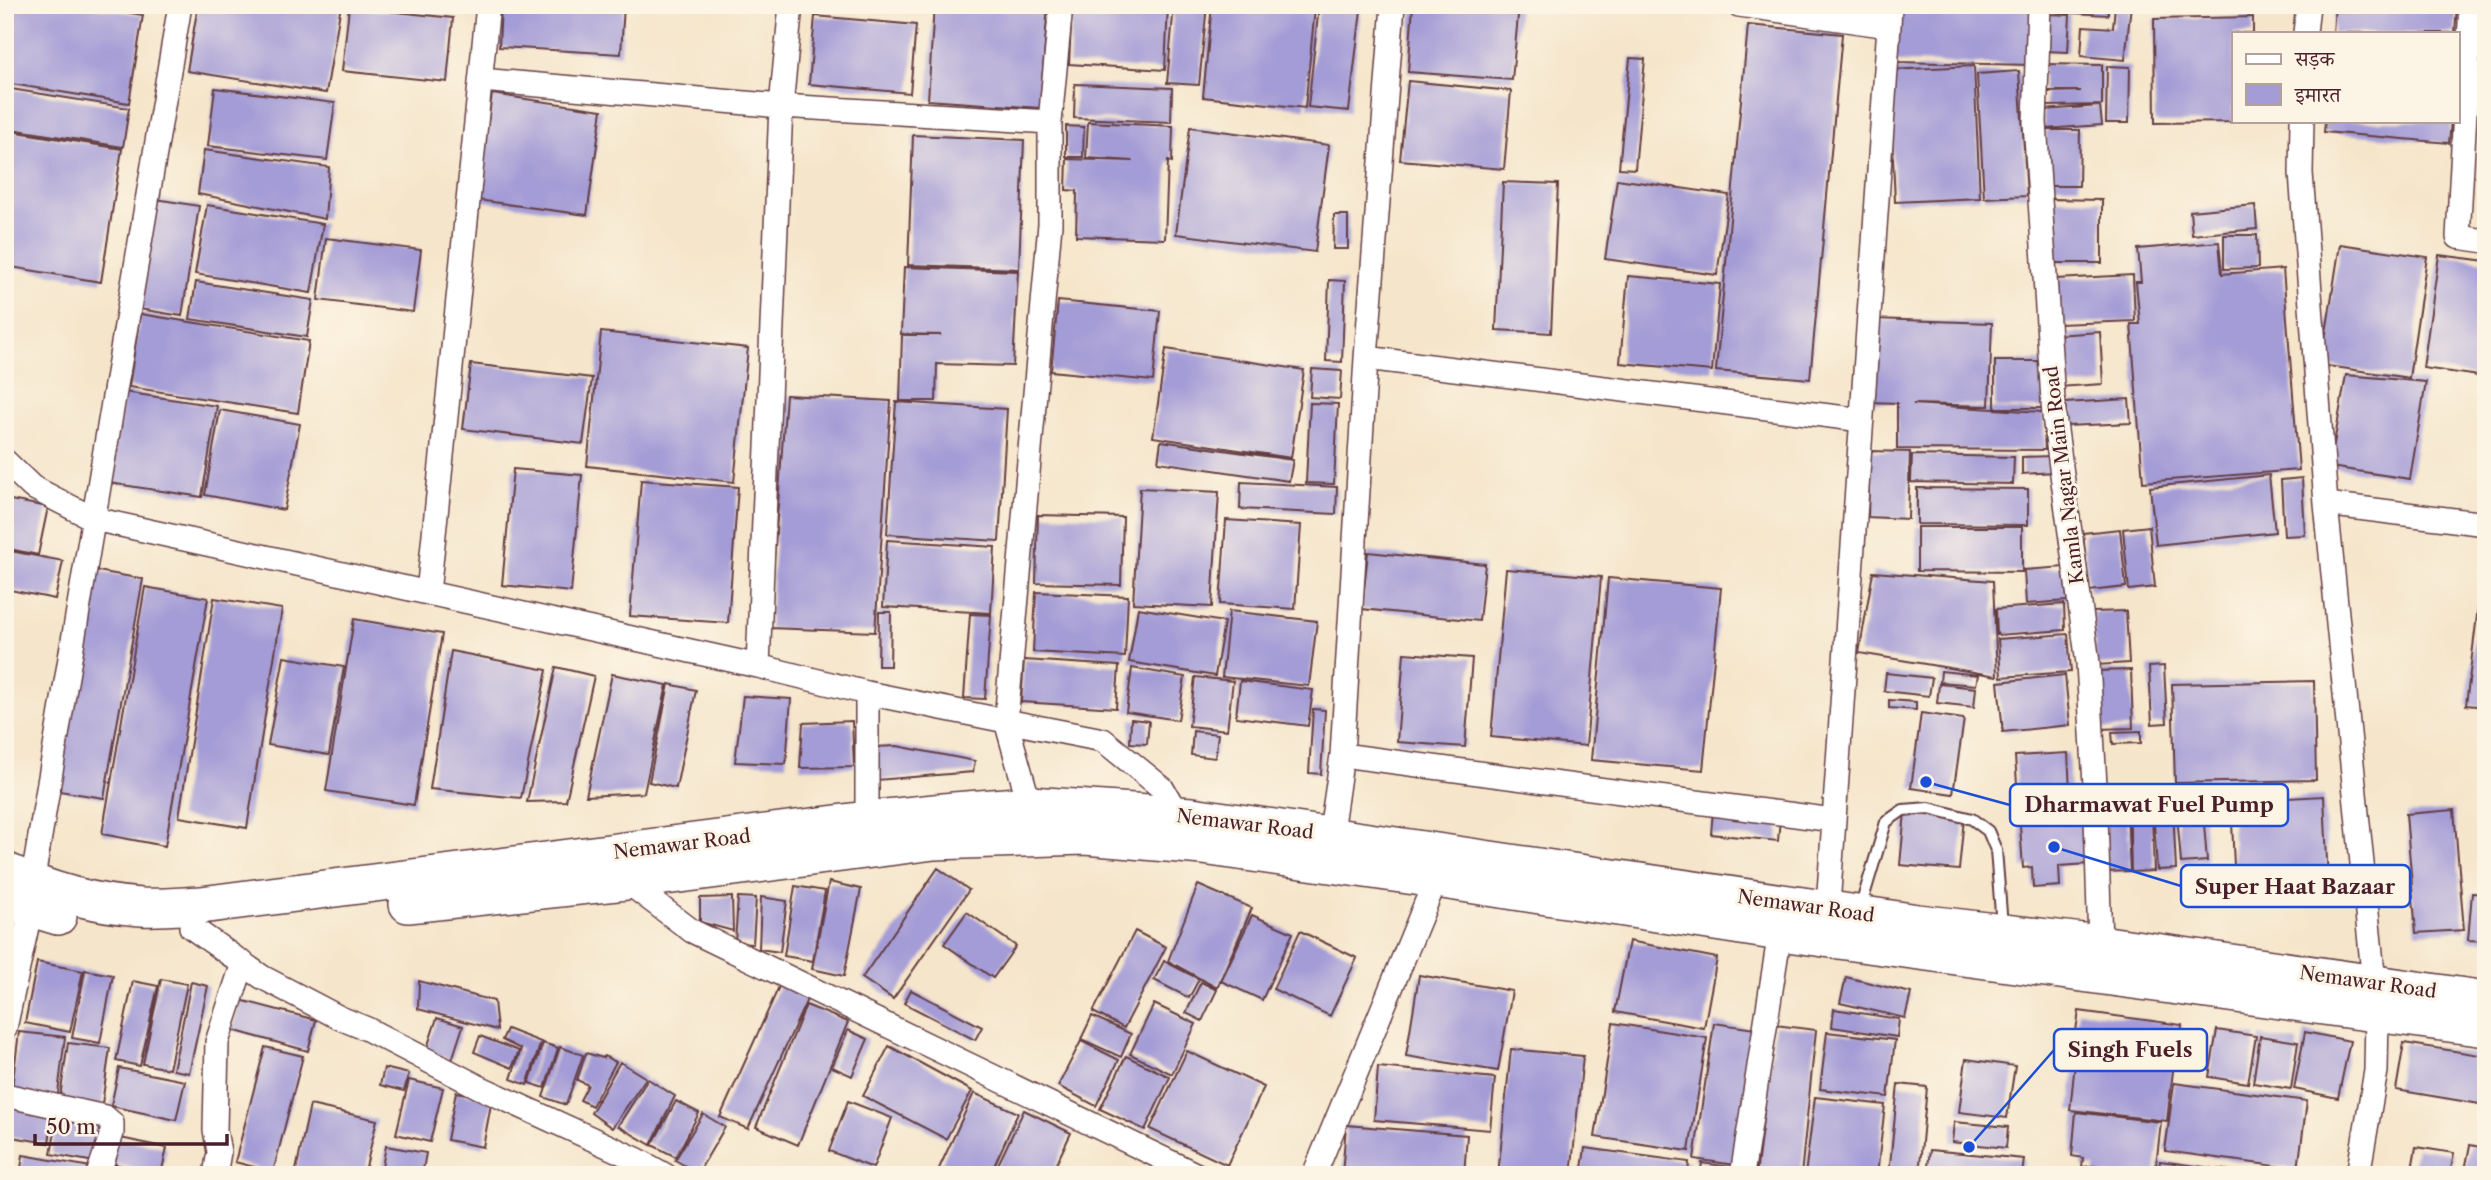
<svg xmlns="http://www.w3.org/2000/svg" width="2491" height="1180" viewBox="0 0 2491 1180" font-family="'Libre Caslon Text','Noto Serif Devanagari',serif">
<style>
.building{fill:#a49cd6}
.lines{fill:none;stroke-linecap:round;stroke-linejoin:round}
.service-casing{stroke:#643d43;stroke-width:14}
.minor-casing{stroke:#643d43;stroke-width:26}
.trunk-casing{stroke:#643d43;stroke-width:40}
.service{stroke:#fff;stroke-width:10}
.minor{stroke:#fff;stroke-width:23}
.trunk{stroke:#fff;stroke-width:37}
.labels{text-anchor:middle;dominant-baseline:central;stroke-width:6;stroke-linejoin:round;paint-order:stroke}
.street-label{font-size:19px;fill:#4a1f2b;stroke:#fcf5e5}
.leader{fill:none;stroke:#1d4ed8;stroke-width:2.5}
.callout-dot{fill:#1d4ed8;stroke:#fcf5e5;stroke-width:2.5}
.callout{fill:#fcf5e5;stroke:#1d4ed8;stroke-width:2.5}
.callout-label{font-size:21px;text-anchor:middle;font-weight:bold;fill:#4a1f2b}
</style>
<rect width="100%" height="100%" fill="#fcf5e5"/>
<filter id="ink" filterUnits="userSpaceOnUse"><feTurbulence type="fractalNoise" baseFrequency=".0143" numOctaves="2"/><feDisplacementMap in="SourceGraphic" scale="14" xChannelSelector="R" yChannelSelector="G"/><feConvolveMatrix kernelMatrix="1 2 1 2 8 2 1 2 1" color-interpolation-filters="sRGB"/></filter>
<filter id="wash" filterUnits="userSpaceOnUse"><feTurbulence type="fractalNoise" baseFrequency=".00686" numOctaves="4" result="noise"/><feDisplacementMap in="SourceGraphic" scale="28" xChannelSelector="R" yChannelSelector="G"/><feGaussianBlur stdDeviation="1.57" result="paint"/><feColorMatrix in="noise" values="0 0 0 0 0 0 0 0 0 0 0 0 0 0 0 0 0 1.4 0 .05"/><feComposite in="paint" operator="in"/></filter>
<g filter="url(#wash)">
<rect width="100%" height="100%" fill="#f5e5ca"/>
<g id="blocks">
<!-- building -->
<path class="building" d="M5 5H81L143 15 129 103 5 83Z
M198 5H341L326 93 187 71Z
M501 5H624L621 54 499 47Z
M934 5H1048L1040 108 928 100Z
M1072 5H1168L1165 70 1069 64Z
M1174 5H1207L1199 85 1167 83Z
M1212 5H1289L1315 8 1305 108 1203 97Z
M1413 5H1519L1512 80 1408 72Z
M1896 5H2032V65L1895 62Z
M2056 5H2108V15L2056 12Z
M2115 5H2131L2125 60 2081 56 2083 26 2113 28Z
M2335 5H2457L2455 33H2333Z
M2483 5H2486V41H2481Z
M1319 6 1361 10 1349 111 1308 107Z
M349 7 453 18 447 82 342 71Z
M2047 14 2070 15 2068 52 2045 51Z
M815 16 916 25 910 93 809 84Z
M2253 17V33H2234V122L2155 123 2154 19Z
M1748 25 1842 34 1810 379 1716 371Z
M2483 55H2486V139H2480Z
M1630 58 1645 59 1635 169 1619 168Z
M2043 64 2102 65V105L2046 106 2045 92 2081 91H2043Z
M1974 66 1980 198 1895 202 1889 70Z
M2107 66 2130 67 2129 123H2106Z
M2019 71 2027 196 1984 198 1977 74Z
M1408 81 1511 91 1504 169 1400 160Z
M1075 84 1172 88 1171 122 1074 118Z
M5 88 129 108 123 147 5 128Z
M215 88 335 103 327 160 208 146Z
M492 94 602 110 587 215 477 200Z
M2100 106 2102 125 2044 129 2043 110Z
M2325 121H2451L2449 143 2324 132Z
M1088 122 1173 126 1172 162 1168 161 1165 239 1076 236 1077 191 1066 190 1067 159 1133 161 1086 158Z
M1066 126 1084 127 1083 157H1066Z
M1190 127 1329 145 1315 252 1176 234Z
M5 130 122 149 101 282 5 266Z
M2046 130H2080L2079 186H2046Z
M913 135 1024 140 1019 269 908 265Z
M2478 149H2486V215L2482 216Z
M204 150 329 167 325 219 198 194Z
M1617 179 1729 195 1717 275 1605 259Z
M1503 182 1558 184 1551 333 1496 330Z
M156 199 199 206 182 316 139 309Z
M2052 199 2102 200V263H2051Z
M207 205 323 224 311 293 195 274Z
M2255 205 2257 229 2192 235 2190 211Z
M1334 215H1348V249H1333Z
M2224 235H2257L2258 268 2224 269Z
M326 238 421 250 413 312 318 300Z
M2219 242 2222 274 2283 269 2299 470 2143 482 2131 324H2140L2136 282H2141L2138 249Z
M2340 244 2427 257 2409 378 2321 365Z
M2439 255 2486 261V377L2423 368Z
M904 267 1018 271 1013 366 937 364 936 401H900L902 335H941L901 334Z
M2133 275 2135 321 2059 324 2056 279Z
M1628 276 1720 284 1712 371 1620 363Z
M1329 280 1345 281 1342 362 1326 361Z
M196 282 313 300 307 337 190 319Z
M1058 301 1160 311 1153 381 1051 371Z
M140 314 309 341 298 413 129 387Z
M1873 319 1992 323 1989 406 1913 404 2043 412 2045 450 1897 449V403L1870 402Z
M601 332 748 348 734 482 587 466Z
M2100 332 2103 384 2058 387 2055 335Z
M1166 349 1304 370 1291 458 1153 437Z
M1995 361H2044V408H1995Z
M471 364 592 378 583 444 463 429Z
M1312 369 1342 371 1340 399 1310 397Z
M2346 375 2426 382 2410 479 2330 467Z
M124 392 217 406 202 497 109 483Z
M786 395 891 401 875 632 769 628Z
M2129 399 2131 423 2066 426 2065 403Z
M896 402 1007 409 999 541 887 534Z
M1310 403 1338 404 1334 484 1306 483Z
M220 410 300 424 284 510 205 495Z
M1161 441 1293 460 1289 481 1158 462Z
M1870 451 1910 452 1908 519 1868 517Z
M1912 455 2014 457 2013 484 1911 482Z
M2053 456 2054 472 2022 474V457Z
M513 469 582 475 571 592 502 585Z
M2269 475 2275 532 2156 545 2150 487Z
M2302 478 2305 535 2284 536 2281 480Z
M641 480 738 487 728 623 630 616Z
M1241 482 1337 487 1336 514 1240 509Z
M1140 488 1219 492 1212 607 1133 603Z
M1917 488 2028 489V525L1917 524Z
M5 499 48 507 38 555 5 548Z
M1038 515 1123 517 1121 585 1036 583Z
M1226 520 1301 525 1295 609 1220 604Z
M2149 526 2155 587 2129 590 2123 529Z
M1917 527H2022V572L1917 571Z
M2120 529 2126 587 2089 591 2083 533Z
M887 540 995 547 991 613 883 607Z
M5 550 63 561 55 599 5 589Z
M1368 552 1485 564 1479 621 1362 609Z
M2484 558H2486V707L2466 705Z
M2064 567 2067 601 2026 604 2024 570Z
M1506 569 1601 577 1586 746 1491 737Z
M92 570 143 579 104 798 53 790Z
M1873 572 1993 581 1997 676 1859 653Z
M1608 578 1721 588 1703 770 1591 760Z
M145 587 208 598 165 846 102 834Z
M1036 592 1128 596 1125 657 1033 652Z
M214 598 282 609 247 828 179 817Z
M2064 604 2065 630 1997 635 1996 609Z
M1138 608 1224 622 1215 676 1129 662Z
M1229 611 1317 621 1309 686 1222 677Z
M2126 611 2129 663 2096 665 2093 612Z
M879 612H891L890 666H878Z
M970 614 991 615 985 699 964 698Z
M354 619 442 634 414 805 326 791Z
M2068 634 2071 672 2001 677 1998 639Z
M451 651 547 670 521 798 430 789Z
M1404 653 1472 658 1465 747 1397 742Z
M284 657 344 667 329 755 268 745Z
M1024 660 1119 666 1116 708 1021 702Z
M2164 666 2167 723 2152 724 2149 667Z
M556 667 594 676 566 801 527 802Z
M1132 668 1185 677 1178 720 1126 712Z
M2131 670 2133 728 2096 729 2094 671Z
M1941 671 1978 675 1976 685 1940 682Z
M1886 673 1932 678 1929 696 1884 691Z
M612 674 667 685 644 793 586 796Z
M2065 675 2070 725 2003 732 1998 682Z
M1195 677 1233 681 1227 730 1189 726Z
M1240 681 1313 690 1308 726 1236 717Z
M2314 681 2316 780 2175 783 2172 684Z
M669 684 696 690 676 788 649 782Z
M1939 684 1976 688 1974 707 1937 703Z
M743 696 791 699 786 764 735 762Z
M1889 700 1916 702V710L1889 708Z
M1313 709 1325 710 1321 774 1309 773Z
M1921 713 1964 719 1953 794 1911 788Z
M1131 719 1149 721 1147 744 1130 743Z
M852 721 854 767 800 768 803 723Z
M1193 731 1218 734 1215 758 1191 755Z
M2141 731V743L2113 744 2112 732Z
M897 746 975 761 973 772 877 780 874 747Z
M2068 753 2070 790H2084L2089 864 2059 866 2060 886 2033 888 2032 867 2023 868 2015 756Z
M2201 787 2207 861 2181 863 2175 788Z
M2129 788H2151L2154 871 2131 872Z
M2152 788H2172L2176 869 2157 870Z
M2126 789 2130 871 2106 872 2103 791Z
M2324 796 2328 883 2235 887 2231 801Z
M2454 810 2464 930 2416 933 2406 814Z
M1713 811 1780 819 1778 841 1711 834Z
M1905 812 1964 818 1959 870 1900 865Z
M938 868 969 890 893 999 862 978Z
M829 882 861 889 844 976 812 969Z
M1198 885 1252 908 1217 988 1168 961Z
M795 886 825 891 813 961 784 956Z
M2472 893 2486 894V941L2468 940Z
M732 897 733 931 700 922V898Z
M738 897 756 898 753 944 735 943Z
M761 897 787 901 780 952 759 949Z
M967 912 1016 946 993 978 944 944Z
M1252 915 1293 933 1262 1000 1221 981Z
M1135 931 1166 947 1124 1028 1093 1012Z
M1300 931 1357 958 1330 1016 1273 989Z
M1629 941 1717 958 1704 1028 1615 1012Z
M1164 961 1199 979 1189 998 1154 980Z
M37 962 83 971 70 1032 25 1023Z
M85 970 113 975 100 1043 72 1038Z
M1419 975 1512 991 1498 1071 1406 1056Z
M1846 977 1911 993 1905 1018 1840 1003Z
M161 979 187 984 169 1069 143 1064Z
M133 981 158 986 140 1066 116 1061Z
M419 981 494 1001 497 1030 418 1009Z
M191 982 208 986 189 1073 173 1070Z
M781 982 809 995 748 1129 720 1117Z
M1201 982 1217 990 1202 1021 1186 1013Z
M911 990 982 1027 975 1040 904 1003Z
M240 1000 316 1020 308 1051 232 1030Z
M1154 1004 1196 1024 1172 1074 1130 1054Z
M806 1005 848 1022 798 1145 756 1127Z
M1834 1009 1899 1019 1897 1037 1832 1027Z
M2079 1011 2182 1025 2180 1045 2076 1031Z
M1092 1016 1131 1034 1121 1057 1081 1039Z
M437 1018 463 1026 452 1060 426 1051Z
M1613 1023 1707 1038 1689 1151 1595 1137Z
M1714 1023 1755 1029 1735 1165 1694 1159Z
M1775 1025 1816 1030 1801 1175H1756Z
M507 1029 541 1042 527 1085 511 1079 521 1049 502 1040Z
M848 1030 868 1039 852 1076 832 1067Z
M2217 1030 2256 1036 2248 1083 2209 1077Z
M19 1032 65 1037 57 1101 11 1096Z
M1827 1032 1895 1040 1888 1097 1820 1089Z
M2305 1032 2350 1041 2338 1098 2294 1089Z
M2078 1035 2176 1046 2167 1121 2070 1110Z
M480 1036 519 1051 512 1068 474 1052Z
M2260 1036 2298 1042 2291 1089 2253 1083Z
M1081 1041 1119 1060 1096 1106 1058 1086Z
M68 1043 110 1048 101 1111 59 1104Z
M543 1043 558 1048 545 1088 529 1083Z
M2404 1043 2486 1056V1105L2396 1090Z
M889 1046 972 1091 946 1139 863 1096Z
M265 1047 303 1056 273 1172 235 1162Z
M560 1047 583 1055 566 1105 543 1097Z
M1511 1049 1583 1056 1571 1175H1498Z
M1187 1051 1264 1087 1227 1165 1150 1129Z
M586 1053 603 1058 604 1056 616 1062 592 1106 580 1100 588 1085 577 1080Z
M1126 1056 1170 1077 1145 1130 1100 1109Z
M1966 1059 2015 1066 2007 1118 1959 1112Z
M620 1062 646 1078 612 1128 591 1113Z
M1378 1067 1495 1078 1490 1130 1374 1120Z
M119 1068 185 1081 176 1120 111 1106Z
M384 1068 409 1074 404 1091 380 1085Z
M648 1079 675 1096 651 1145 618 1126Z
M409 1080 443 1088 430 1142 396 1134Z
M2174 1083 2307 1101 2298 1169 2165 1151Z
M1898 1084 1927 1087 1919 1175H1889Z
M456 1092 492 1099 483 1147 447 1140Z
M974 1093 1018 1113 990 1175H936Z
M1815 1097 1885 1105 1877 1175H1805Z
M676 1101 699 1113 676 1157 652 1145Z
M848 1101 892 1118 873 1168 829 1151Z
M310 1105 377 1120 364 1175H295Z
M5 1107 53 1114 49 1143 5 1136Z
M1024 1110 1071 1133 1051 1175H993Z
M2076 1112 2161 1122 2155 1175H2094L2095 1166 2082 1167 2083 1158 2072 1156Z
M58 1113 103 1122 95 1162 51 1154Z
M703 1114 725 1127 698 1173 675 1160Z
M1954 1122 2008 1127 2006 1148 1952 1142Z
M1346 1125 1467 1135 1464 1175H1342Z
M116 1137 167 1148 161 1174 110 1163Z
M2470 1145 2486 1148V1175H2464Z
M386 1146 426 1153 422 1175 381 1172Z
M2416 1147 2454 1153 2450 1175H2411Z
M1585 1148 1689 1162 1688 1175H1581Z
M1930 1150 2024 1159 2022 1175H1927Z
M23 1155 91 1167 90 1175H20Z
M2160 1161 2212 1168 2211 1175H2158Z
M1702 1163 1737 1168 1736 1175H1700Z
M111 1166 149 1174V1175H109Z
M2218 1169 2244 1173V1175H2217Z"/>
</g>
</g>
<g filter="url(#ink)">
<use href="#blocks" fill-opacity="0" stroke="#643d43" stroke-width="2"/>
<g class="lines">
<defs>
<path id="service" d="M1860 909 1886 822 1903 810 1929 808 1972 819 1988 831 1996 850 2002 926"/>
<path id="minor" d="M791 5 781 106 1050 122
M1061 5 1050 122V224L1006 721 1103 740 1162 788 1178 815V822
M1739 5 1889 26 1890 5
M2039 5 2035 122 2054 416 2088 663 2095 785 2100 944
M2471 5 2458 237 2486 241
M2305 33 2308 5
M481 80 781 106 758 666
M2302 121 2301 173 2326 504 2377 1013 2376 1071 2358 1175
M1366 358 1862 420
M5 461 32 487 94 519 758 666 867 693 1006 721 1033 817
M2326 504 2486 524
M428 593 488 5
M867 693V820
M1342 755 1833 820
M1329 846 1342 755 1366 358 1393 5
M626 881 692 931 1197 1175
M1827 921 1889 26
M191 927 262 977 340 1018 367 1029 479 1087 638 1160 665 1175
M5 1028 31 908 32 884 180 5
M5 1095 105 1117 112 1123V1133L98 1175
M215 1175 219 1152 215 1130 217 1042 243 963
M1314 1175 1436 879
M1742 1175 1780 932"/>
<path id="trunk" d="M5 871C48 891 94 904 141 907 161 908 181 906 201 905L867 820 954 811 1030 805 1192 816 1918 923 2100 944 2486 1000
M5 900 58 916
M408 904 626 881 934 841 1085 836 1203 846 1436 879 1780 932 2486 1028"/>
</defs>
<!-- service casing -->
<use href="#service" class="service-casing"/>
<!-- minor casing -->
<use href="#minor" class="minor-casing"/>
<!-- trunk casing -->
<use href="#trunk" class="trunk-casing"/>
<!-- service -->
<use href="#service" class="service"/>
<!-- minor -->
<use href="#minor" class="minor"/>
<!-- trunk -->
<use href="#trunk" class="trunk"/>
</g>
</g>
<g class="labels">
<!-- street labels -->
<g class="street-label">
<text transform="translate(2064 475) rotate(-97)">Kamla Nagar Main Road</text>
<text transform="translate(1245 824) rotate(7)">Nemawar Road</text>
<text transform="translate(682 844) rotate(-7)">Nemawar Road</text>
<text transform="translate(1806 906) rotate(8)">Nemawar Road</text>
<text transform="translate(2368 982) rotate(8)">Nemawar Road</text>
</g>
</g>
<!-- callouts -->
<path class="leader" d="M1926 782L2010 805M2054 847L2181 886M1969 1147L2054 1050"/>
<g class="callout-dot">
<circle cx="1926" cy="782" r="7"/>
<circle cx="2054" cy="847" r="7"/>
<circle cx="1969" cy="1147" r="7"/>
</g>
<g class="callout">
<rect x="2010" y="784" width="278" height="42" rx="7"/>
<rect x="2181" y="865" width="229" height="42" rx="7"/>
<rect x="2054" y="1029" width="153" height="42" rx="7"/>
</g>
<g class="callout-label">
<text x="2149" y="812">Dharmawat Fuel Pump</text>
<text x="2295" y="894">Super Haat Bazaar</text>
<text x="2130" y="1057">Singh Fuels</text>
</g>
<!-- margin -->
<rect width="2491" height="1180" fill="none" stroke="#fcf5e5" stroke-width="28"/>
<!-- legend -->
<rect x="2232" y="32" width="228" height="91" fill="#fcf5e5" stroke="#b59f9b" stroke-width="2"/>
<rect x="2246" y="54" width="35" height="10" fill="#ffffff" stroke="#b59f9b" stroke-width="2"/>
<text x="2295" y="66" font-size="21" fill="#4a1f2b">सड़क</text>
<rect x="2246" y="84" width="35" height="21" fill="#a49cd6" stroke="#b59f9b" stroke-width="2"/>
<text x="2295" y="102" font-size="21" fill="#4a1f2b">इमारत</text>
<!-- scale -->
<path d="M35 1134v10h192v-10" fill="none" stroke="#4a1f2b" stroke-width="3.5"/>
<text x="46" y="1134" font-size="21" fill="#4a1f2b" stroke="#fcf5e5" stroke-width="5" paint-order="stroke">50 m</text>
</svg>
